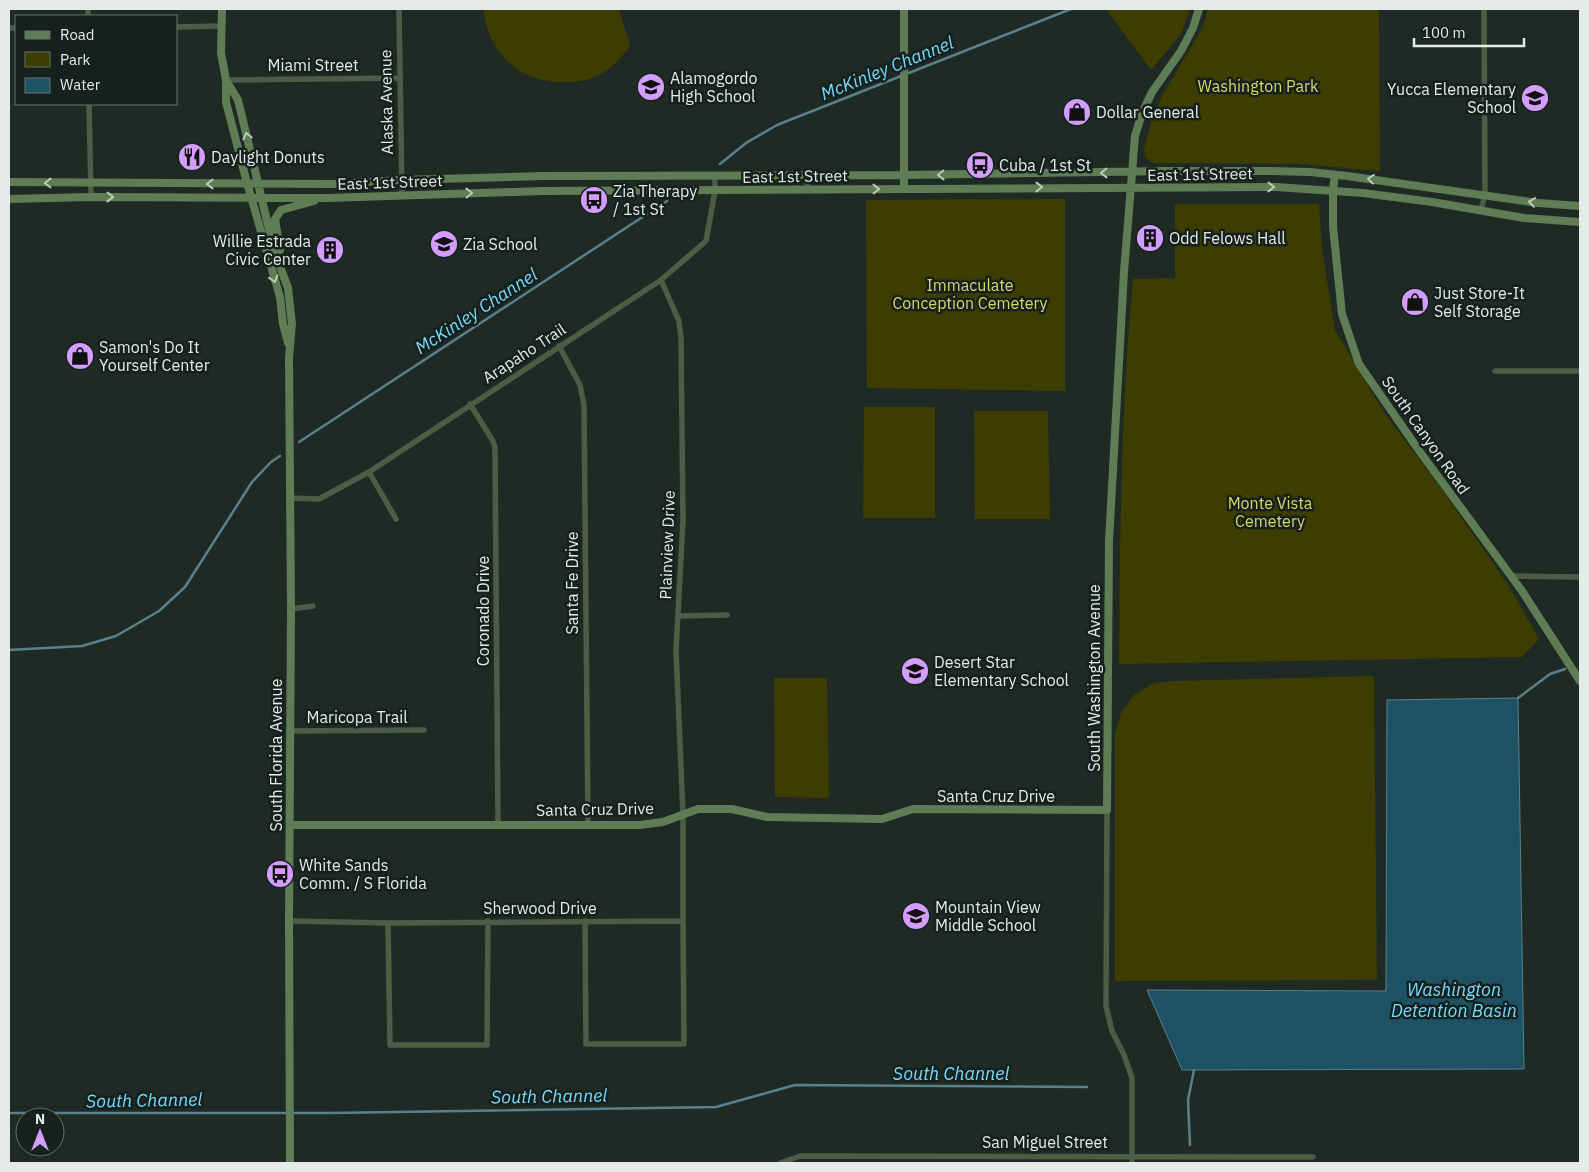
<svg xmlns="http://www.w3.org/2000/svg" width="1589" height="1172" viewBox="0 0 1589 1172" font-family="'IBM Plex Sans',sans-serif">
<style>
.green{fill:#3d3d00}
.water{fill:#1d5264;stroke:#59808c}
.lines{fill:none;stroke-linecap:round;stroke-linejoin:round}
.stream{stroke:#59808c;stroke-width:2.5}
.street{stroke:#4b5e45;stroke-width:5.5}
.secondary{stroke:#5f7d54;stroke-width:8}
.oneway{stroke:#bdcabc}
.labels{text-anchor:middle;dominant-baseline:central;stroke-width:5;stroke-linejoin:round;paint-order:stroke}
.street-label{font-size:16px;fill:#e5ebe8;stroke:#16201c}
.poi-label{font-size:16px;fill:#e5ebe8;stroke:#16201c;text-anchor:start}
.park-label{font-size:16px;fill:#d7d869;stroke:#16201c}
.water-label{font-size:18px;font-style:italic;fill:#76dbff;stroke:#16201c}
</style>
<rect width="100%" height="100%" fill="#202a25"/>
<!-- green -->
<path class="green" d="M483 9H619L630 46C621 58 612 68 599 75 586 82 572 82 558 82 515 80 488 50 483 9Z
M1106 9H1190L1181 34 1151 70Z
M1208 9H1379L1380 171 1300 164 1153 163 1145 157 1144 149 1153 116 1162 96 1197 37 1204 23Z
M1065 199V391L867 388 866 200Z
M1175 204H1319L1322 248 1335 330 1385 414 1440 487 1509 586 1539 639 1522 657 1119 664C1120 535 1121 407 1133 279L1175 278Z
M864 407H935V518H863Z
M974 411H1048L1050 519H975Z
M1374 676 1377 980 1115 981V733L1121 713 1134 695 1154 683 1175 681Z
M774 678H827L829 798 775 797Z"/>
<!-- water -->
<path class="water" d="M1518 698 1524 1069 1182 1070 1147 990 1386 991 1387 700Z"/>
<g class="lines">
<!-- stream -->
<path class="stream" d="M720 164 746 143 777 125 1071 9
M299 442 667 201
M9 650 82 646 116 636 159 611 185 587 252 482 271 462 280 456
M1518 698 1550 674 1565 669
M9 1113H330L716 1107 795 1085 1087 1087
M1190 1145 1188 1100 1194 1070"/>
<!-- street -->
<path class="street" d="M88 9V16
M399 9 402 194
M176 27 222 26
M9 28H16
M226 80 400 78
M89 104 91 197
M807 190 808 175
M1481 210 1485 195 1484 9
M559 346 580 385 584 405 588 825
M1495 371H1580
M470 404 493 441 495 448 498 825
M369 472 396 519
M290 498 319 499 369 472 661 280 706 241 715 191V175
M1511 576 1580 577
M291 609 313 606
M678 616 727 615
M290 731 424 730
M1107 810 1106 1006 1112 1031 1124 1055 1132 1078V1163
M289 921 388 923 683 921V814L676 650 683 521 681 338 679 321 661 280
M585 921 586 1044H684L683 921
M388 923 390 1045H487L488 921
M780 1163 800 1156 1313 1157"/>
<!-- secondary -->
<path class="secondary" d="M222 9 221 53 226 80V102L247 183 280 297 283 324 288 343
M904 9V189
M226 80 238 100 274 250 288 288 292 324 289 357 291 609 289 921 290 1163
M1335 175 1333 190V227L1342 314 1359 364 1420 452 1522 591 1580 681
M9 182 335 184 401 180 543 176 905 175 1166 171H1271L1310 172 1347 176 1538 203 1580 206
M9 199 91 197 328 198 543 191 1276 187 1363 193 1432 202 1524 218 1580 222
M280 250 275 219 281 210 314 201
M290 825H640L663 822 698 809H732L767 817 882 819 913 809 1107 810 1109 541 1124 272 1135 136 1142 113 1152 92 1181 51 1193 28 1199 9"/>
</g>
<!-- one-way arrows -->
<defs><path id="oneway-chevron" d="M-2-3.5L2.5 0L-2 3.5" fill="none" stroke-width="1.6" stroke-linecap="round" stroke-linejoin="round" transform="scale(1.25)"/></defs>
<g class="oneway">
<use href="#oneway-chevron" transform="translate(247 136) rotate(-103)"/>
<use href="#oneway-chevron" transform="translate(1104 173) rotate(179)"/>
<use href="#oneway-chevron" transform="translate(941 175) rotate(179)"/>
<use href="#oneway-chevron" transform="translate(1371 179) rotate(-173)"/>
<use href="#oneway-chevron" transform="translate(48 183) rotate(-179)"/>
<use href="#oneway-chevron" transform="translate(210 184) rotate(180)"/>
<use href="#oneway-chevron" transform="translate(1039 187)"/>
<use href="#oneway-chevron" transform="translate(1271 187) rotate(1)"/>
<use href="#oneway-chevron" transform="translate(876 189) rotate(-1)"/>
<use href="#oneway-chevron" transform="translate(469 193) rotate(-1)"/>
<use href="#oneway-chevron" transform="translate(110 197) rotate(1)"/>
<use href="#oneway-chevron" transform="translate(1532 202) rotate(-172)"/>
<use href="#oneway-chevron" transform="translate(274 279) rotate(73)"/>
</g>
<!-- icons -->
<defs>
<symbol id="school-disc" viewBox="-11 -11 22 22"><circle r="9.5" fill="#d29dfd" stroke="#16201c"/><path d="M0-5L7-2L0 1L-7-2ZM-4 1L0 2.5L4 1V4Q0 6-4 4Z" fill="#111"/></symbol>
<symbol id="shop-disc" viewBox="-11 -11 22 22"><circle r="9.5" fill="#d29dfd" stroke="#16201c"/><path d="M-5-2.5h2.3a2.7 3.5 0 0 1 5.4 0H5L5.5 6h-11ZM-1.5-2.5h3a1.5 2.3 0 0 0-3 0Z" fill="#111"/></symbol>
<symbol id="restaurant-disc" viewBox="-11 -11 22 22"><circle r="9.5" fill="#d29dfd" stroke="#16201c"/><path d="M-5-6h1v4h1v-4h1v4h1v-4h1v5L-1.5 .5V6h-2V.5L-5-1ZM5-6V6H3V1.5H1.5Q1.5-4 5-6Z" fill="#111"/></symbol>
<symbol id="bus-disc" viewBox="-11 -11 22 22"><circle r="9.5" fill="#d29dfd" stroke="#16201c"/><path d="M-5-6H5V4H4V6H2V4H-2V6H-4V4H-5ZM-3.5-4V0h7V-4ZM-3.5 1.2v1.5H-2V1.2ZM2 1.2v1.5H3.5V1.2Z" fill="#111"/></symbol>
<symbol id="building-disc" viewBox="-11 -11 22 22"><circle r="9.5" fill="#d29dfd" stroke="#16201c"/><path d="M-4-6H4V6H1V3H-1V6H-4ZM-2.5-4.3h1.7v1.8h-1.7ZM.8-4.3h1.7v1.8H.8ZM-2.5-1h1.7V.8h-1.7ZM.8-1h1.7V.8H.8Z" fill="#111"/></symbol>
</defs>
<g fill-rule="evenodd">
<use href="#school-disc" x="635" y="71" width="32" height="32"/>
<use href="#school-disc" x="1519" y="82" width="32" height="32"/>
<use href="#shop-disc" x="1061" y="96" width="32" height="32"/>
<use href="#restaurant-disc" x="176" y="141" width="32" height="32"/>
<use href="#bus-disc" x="964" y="149" width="32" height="32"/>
<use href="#bus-disc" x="578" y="184" width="32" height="32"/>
<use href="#building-disc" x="1134" y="222" width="32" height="32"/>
<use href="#school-disc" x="428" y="228" width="32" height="32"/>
<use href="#building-disc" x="314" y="234" width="32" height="32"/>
<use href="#shop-disc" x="1399" y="286" width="32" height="32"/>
<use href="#shop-disc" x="64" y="340" width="32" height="32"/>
<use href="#school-disc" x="899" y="655" width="32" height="32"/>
<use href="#bus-disc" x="264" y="858" width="32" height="32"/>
<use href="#school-disc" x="900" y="900" width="32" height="32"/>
</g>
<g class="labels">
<!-- street labels -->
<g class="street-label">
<text x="313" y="65">Miami Street</text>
<text transform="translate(386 102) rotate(-91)">Alaska Avenue</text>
<text transform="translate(1200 174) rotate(-1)">East 1st Street</text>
<text transform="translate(795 176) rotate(-1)">East 1st Street</text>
<text transform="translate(390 182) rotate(-2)">East 1st Street</text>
<text transform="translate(524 353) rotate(-33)">Arapaho Trail</text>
<text transform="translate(1426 435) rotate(55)">South Canyon Road</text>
<text transform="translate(667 545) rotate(-88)">Plainview Drive</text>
<text transform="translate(572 583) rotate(-90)">Santa Fe Drive</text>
<text transform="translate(483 611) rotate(-90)">Coronado Drive</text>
<text transform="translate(1094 678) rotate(-90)">South Washington Avenue</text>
<text x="357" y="717">Maricopa Trail</text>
<text transform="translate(276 755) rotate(-90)">South Florida Avenue</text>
<text x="996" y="796">Santa Cruz Drive</text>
<text transform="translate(595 809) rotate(-1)">Santa Cruz Drive</text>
<text x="540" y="908">Sherwood Drive</text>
<text x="1045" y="1142">San Miguel Street</text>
</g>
<!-- poi labels -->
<g class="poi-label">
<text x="670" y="78">Alamogordo<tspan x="670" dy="18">High School</tspan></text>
<text x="1516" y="89" text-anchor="end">Yucca Elementary<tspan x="1516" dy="18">School</tspan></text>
<text x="1096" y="112">Dollar General</text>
<text x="211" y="157">Daylight Donuts</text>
<text x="999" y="165">Cuba / 1st St</text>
<text x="613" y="191">Zia Therapy<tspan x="613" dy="18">/ 1st St</tspan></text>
<text x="1169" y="238">Odd Felows Hall</text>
<text x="311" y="241" text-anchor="end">Willie Estrada<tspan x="311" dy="18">Civic Center</tspan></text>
<text x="463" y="244">Zia School</text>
<text x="1434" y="293">Just Store-It<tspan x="1434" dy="18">Self Storage</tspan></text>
<text x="99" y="347">Samon's Do It<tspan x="99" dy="18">Yourself Center</tspan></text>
<text x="934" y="662">Desert Star<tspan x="934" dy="18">Elementary School</tspan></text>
<text x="299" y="865">White Sands<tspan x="299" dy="18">Comm. / S Florida</tspan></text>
<text x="935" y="907">Mountain View<tspan x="935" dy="18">Middle School</tspan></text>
</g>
<!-- park labels -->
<g class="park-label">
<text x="1258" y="86">Washington Park</text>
<text x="970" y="285">Immaculate<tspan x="970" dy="18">Conception Cemetery</tspan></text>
<text x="1270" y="503">Monte Vista<tspan x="1270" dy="18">Cemetery</tspan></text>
</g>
<!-- water labels -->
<g class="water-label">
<text transform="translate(887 68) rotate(-22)">McKinley Channel</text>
<text transform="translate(476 311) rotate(-33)">McKinley Channel</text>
<text x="1454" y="989">Washington<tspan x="1454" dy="21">Detention Basin</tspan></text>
<text x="951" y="1073">South Channel</text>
<text transform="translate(549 1096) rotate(-1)">South Channel</text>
<text transform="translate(144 1100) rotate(-1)">South Channel</text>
</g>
</g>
<!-- border -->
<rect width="1589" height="1172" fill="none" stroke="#e5ebe8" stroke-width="20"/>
<!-- legend -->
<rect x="15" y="15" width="162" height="90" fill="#16201c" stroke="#69716e"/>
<rect x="25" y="31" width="25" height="8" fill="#5f7d54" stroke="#69716e"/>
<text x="60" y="40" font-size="15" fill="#e5ebe8">Road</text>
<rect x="25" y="52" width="25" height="15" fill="#3d3d00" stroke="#69716e"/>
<text x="60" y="65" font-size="15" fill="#e5ebe8">Park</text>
<rect x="25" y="78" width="25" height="15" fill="#1d5264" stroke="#69716e"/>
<text x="60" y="90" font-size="15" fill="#e5ebe8">Water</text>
<!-- north arrow -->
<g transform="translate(40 1132)"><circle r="24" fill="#16201c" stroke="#69716e"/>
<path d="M0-4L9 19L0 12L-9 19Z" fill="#d29dfd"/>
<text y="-8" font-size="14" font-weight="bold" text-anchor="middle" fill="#e5ebe8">N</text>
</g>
<!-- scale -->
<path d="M1414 38v8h110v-8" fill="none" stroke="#e5ebe8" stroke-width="2.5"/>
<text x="1422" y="38" font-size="15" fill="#e5ebe8" stroke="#16201c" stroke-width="4" paint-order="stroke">100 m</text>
</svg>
